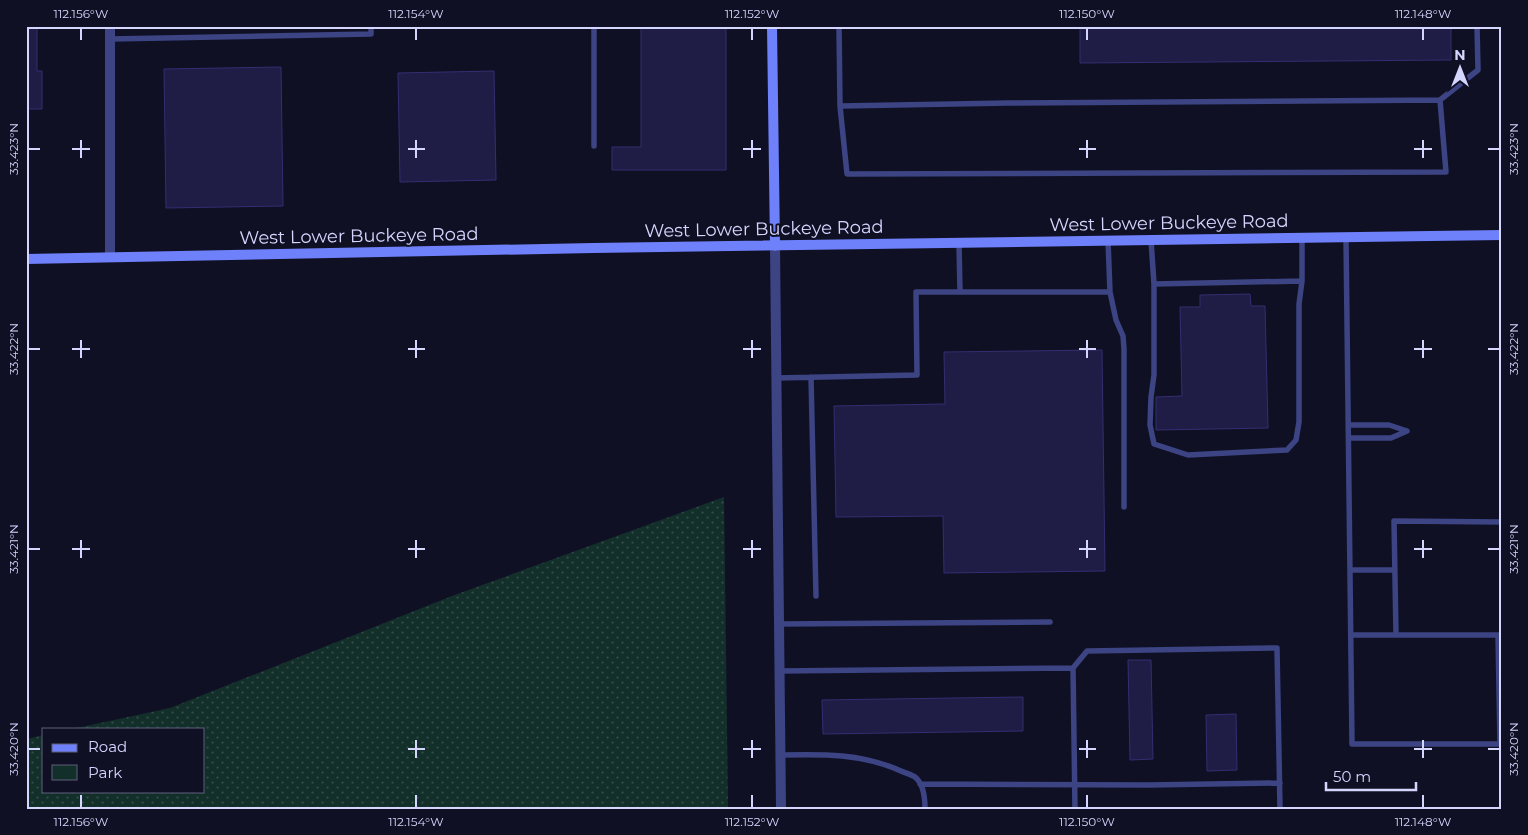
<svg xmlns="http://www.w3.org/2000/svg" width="1528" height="835" viewBox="0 0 1528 835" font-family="Montserrat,sans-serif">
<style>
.green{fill:url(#green-dots)}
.building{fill:#1f1c46;stroke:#332f71}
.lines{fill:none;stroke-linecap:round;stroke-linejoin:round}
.service{stroke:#3c4483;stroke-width:5.5}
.minor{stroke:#3c4483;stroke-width:10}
.secondary{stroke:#6f80fb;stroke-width:10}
.ticks{fill:none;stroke:#d5d6fe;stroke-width:2}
.labels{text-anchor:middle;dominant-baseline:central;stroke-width:4;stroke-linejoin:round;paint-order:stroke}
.street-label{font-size:18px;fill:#d5d6fe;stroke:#101025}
.neatline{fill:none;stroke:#d5d6fe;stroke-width:2}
.ticks-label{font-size:12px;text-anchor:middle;fill:#d5d6fe}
</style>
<defs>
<pattern id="green-dots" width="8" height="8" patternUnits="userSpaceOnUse" patternTransform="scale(1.25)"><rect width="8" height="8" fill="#132f2a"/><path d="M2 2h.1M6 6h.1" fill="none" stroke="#344c4a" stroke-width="1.8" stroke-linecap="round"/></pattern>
</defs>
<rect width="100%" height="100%" fill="#101025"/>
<!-- green -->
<path class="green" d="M724 497 728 809H26V739L44 735V791H204V729H72L170 708 452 596Z"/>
<!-- building -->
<path class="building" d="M26 26H37V71H42V109H26Z
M641 26H726V170H612V147H641Z
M1080 26H1451V60L1080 63Z
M281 67 283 206 166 208 164 69Z
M494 71 496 180 400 182 398 73Z
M1250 294 1251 306H1265L1268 428 1156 430V397L1182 396 1180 307H1200V295Z
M1102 350 1105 571 944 573 943 516 836 517 834 406 945 404 944 352Z
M1128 660H1151L1153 759 1130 760Z
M1023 697V731L823 734 822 700Z
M1236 714 1237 770 1207 771 1206 715Z"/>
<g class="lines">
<!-- service -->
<path class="service" d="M839 26 840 106 1009 103 1440 100 1446 172 847 174 840 106
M110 39 371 34V26
M1440 100 1478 70 1477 26
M594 146V26
M1346 238 1352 744H1500L1498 635
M1151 240 1154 284 1302 281V238
M959 243 960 292H1110L1108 240
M1154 284V375L1151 397 1150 425 1154 444 1188 455 1287 450 1296 440 1299 422V304L1302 281
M1110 292 1116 320 1123 336 1124 349V507
M811 377 816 596
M776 378 917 375 916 292H960
M1349 425H1389L1407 431
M1349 438H1391L1407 431
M1350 570H1395
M779 624 1050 622
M1351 635H1502
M1396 635 1394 521 1502 522
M1073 668 1087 651 1277 648 1280 809
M779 671 1073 668 1075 809
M780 755C823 754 861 753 901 771 905 773 911 774 915 777 924 784 925 798 925 809
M920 784 1149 785 1280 783"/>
<!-- minor -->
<path class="minor" d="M775 246 781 809
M110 257V26"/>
<!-- secondary -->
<path class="secondary" d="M772 26 775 246
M26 259 593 248 1502 235"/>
</g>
<!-- ticks -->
<path class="ticks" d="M81 28V40M416 28V40M752 28V40M1087 28V40M1423 28V40M81 140V158M416 140V158M752 140V158M1087 140V158M1423 140V158M28 149H40M72 149H90M408 149H425M743 149H761M1079 149H1096M1414 149H1432M1488 149H1500M81 340V358M416 340V358M752 340V358M1087 340V358M1423 340V358M28 349H40M72 349H90M408 349H425M743 349H761M1079 349H1096M1414 349H1432M1488 349H1500M81 540V558M416 540V558M752 540V558M1087 540V558M1423 540V558M28 549H40M72 549H90M408 549H425M743 549H761M1079 549H1096M1414 549H1432M1488 549H1500M416 740V758M752 740V758M1087 740V758M1423 740V758M28 749H40M408 749H425M743 749H761M1079 749H1096M1414 749H1432M1488 749H1500M81 795V808M416 795V808M752 795V808M1087 795V808M1423 795V808"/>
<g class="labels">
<!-- street labels -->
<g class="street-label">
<text transform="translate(1169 223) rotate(-1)">West Lower Buckeye Road</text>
<text transform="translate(764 229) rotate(-1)">West Lower Buckeye Road</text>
<text transform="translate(359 236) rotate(-1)">West Lower Buckeye Road</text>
</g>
</g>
<!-- border -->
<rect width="1528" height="835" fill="none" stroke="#101025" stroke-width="55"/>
<!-- legend -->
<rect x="42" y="728" width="162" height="65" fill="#101025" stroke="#5f5f7c"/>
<rect x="52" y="744" width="25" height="8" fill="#6f80fb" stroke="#5f5f7c"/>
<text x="88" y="752" font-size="15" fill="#d5d6fe">Road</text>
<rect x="52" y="765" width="25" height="15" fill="#132f2a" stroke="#5f5f7c"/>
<text x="88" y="778" font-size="15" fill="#d5d6fe">Park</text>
<!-- north arrow -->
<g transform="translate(1460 68)" stroke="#101025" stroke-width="4" paint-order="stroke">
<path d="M0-4L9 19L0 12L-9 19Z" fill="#d5d6fe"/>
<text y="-8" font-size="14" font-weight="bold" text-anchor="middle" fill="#d5d6fe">N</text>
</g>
<!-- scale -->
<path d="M1326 782v8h90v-8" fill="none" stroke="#d5d6fe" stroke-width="2.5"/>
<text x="1333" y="782" font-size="15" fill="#d5d6fe" stroke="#101025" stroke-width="4" paint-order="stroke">50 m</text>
<rect x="28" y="28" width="1472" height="780" class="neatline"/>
<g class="ticks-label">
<text x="81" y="18">112.156°W</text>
<text x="416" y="18">112.154°W</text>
<text x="752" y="18">112.152°W</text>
<text x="1087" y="18">112.150°W</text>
<text x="1423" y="18">112.148°W</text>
<text transform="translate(14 149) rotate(-90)" y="4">33.423°N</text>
<text transform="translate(1514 149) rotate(-90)" y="4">33.423°N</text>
<text transform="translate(14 349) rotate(-90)" y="4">33.422°N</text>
<text transform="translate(1514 349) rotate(-90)" y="4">33.422°N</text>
<text transform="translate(14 549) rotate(-90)" y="4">33.421°N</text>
<text transform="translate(1514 549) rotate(-90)" y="4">33.421°N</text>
<text transform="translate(14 749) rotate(-90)" y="4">33.420°N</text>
<text transform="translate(1514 749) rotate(-90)" y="4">33.420°N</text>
<text x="81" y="826">112.156°W</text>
<text x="416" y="826">112.154°W</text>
<text x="752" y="826">112.152°W</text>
<text x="1087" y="826">112.150°W</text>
<text x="1423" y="826">112.148°W</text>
</g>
</svg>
